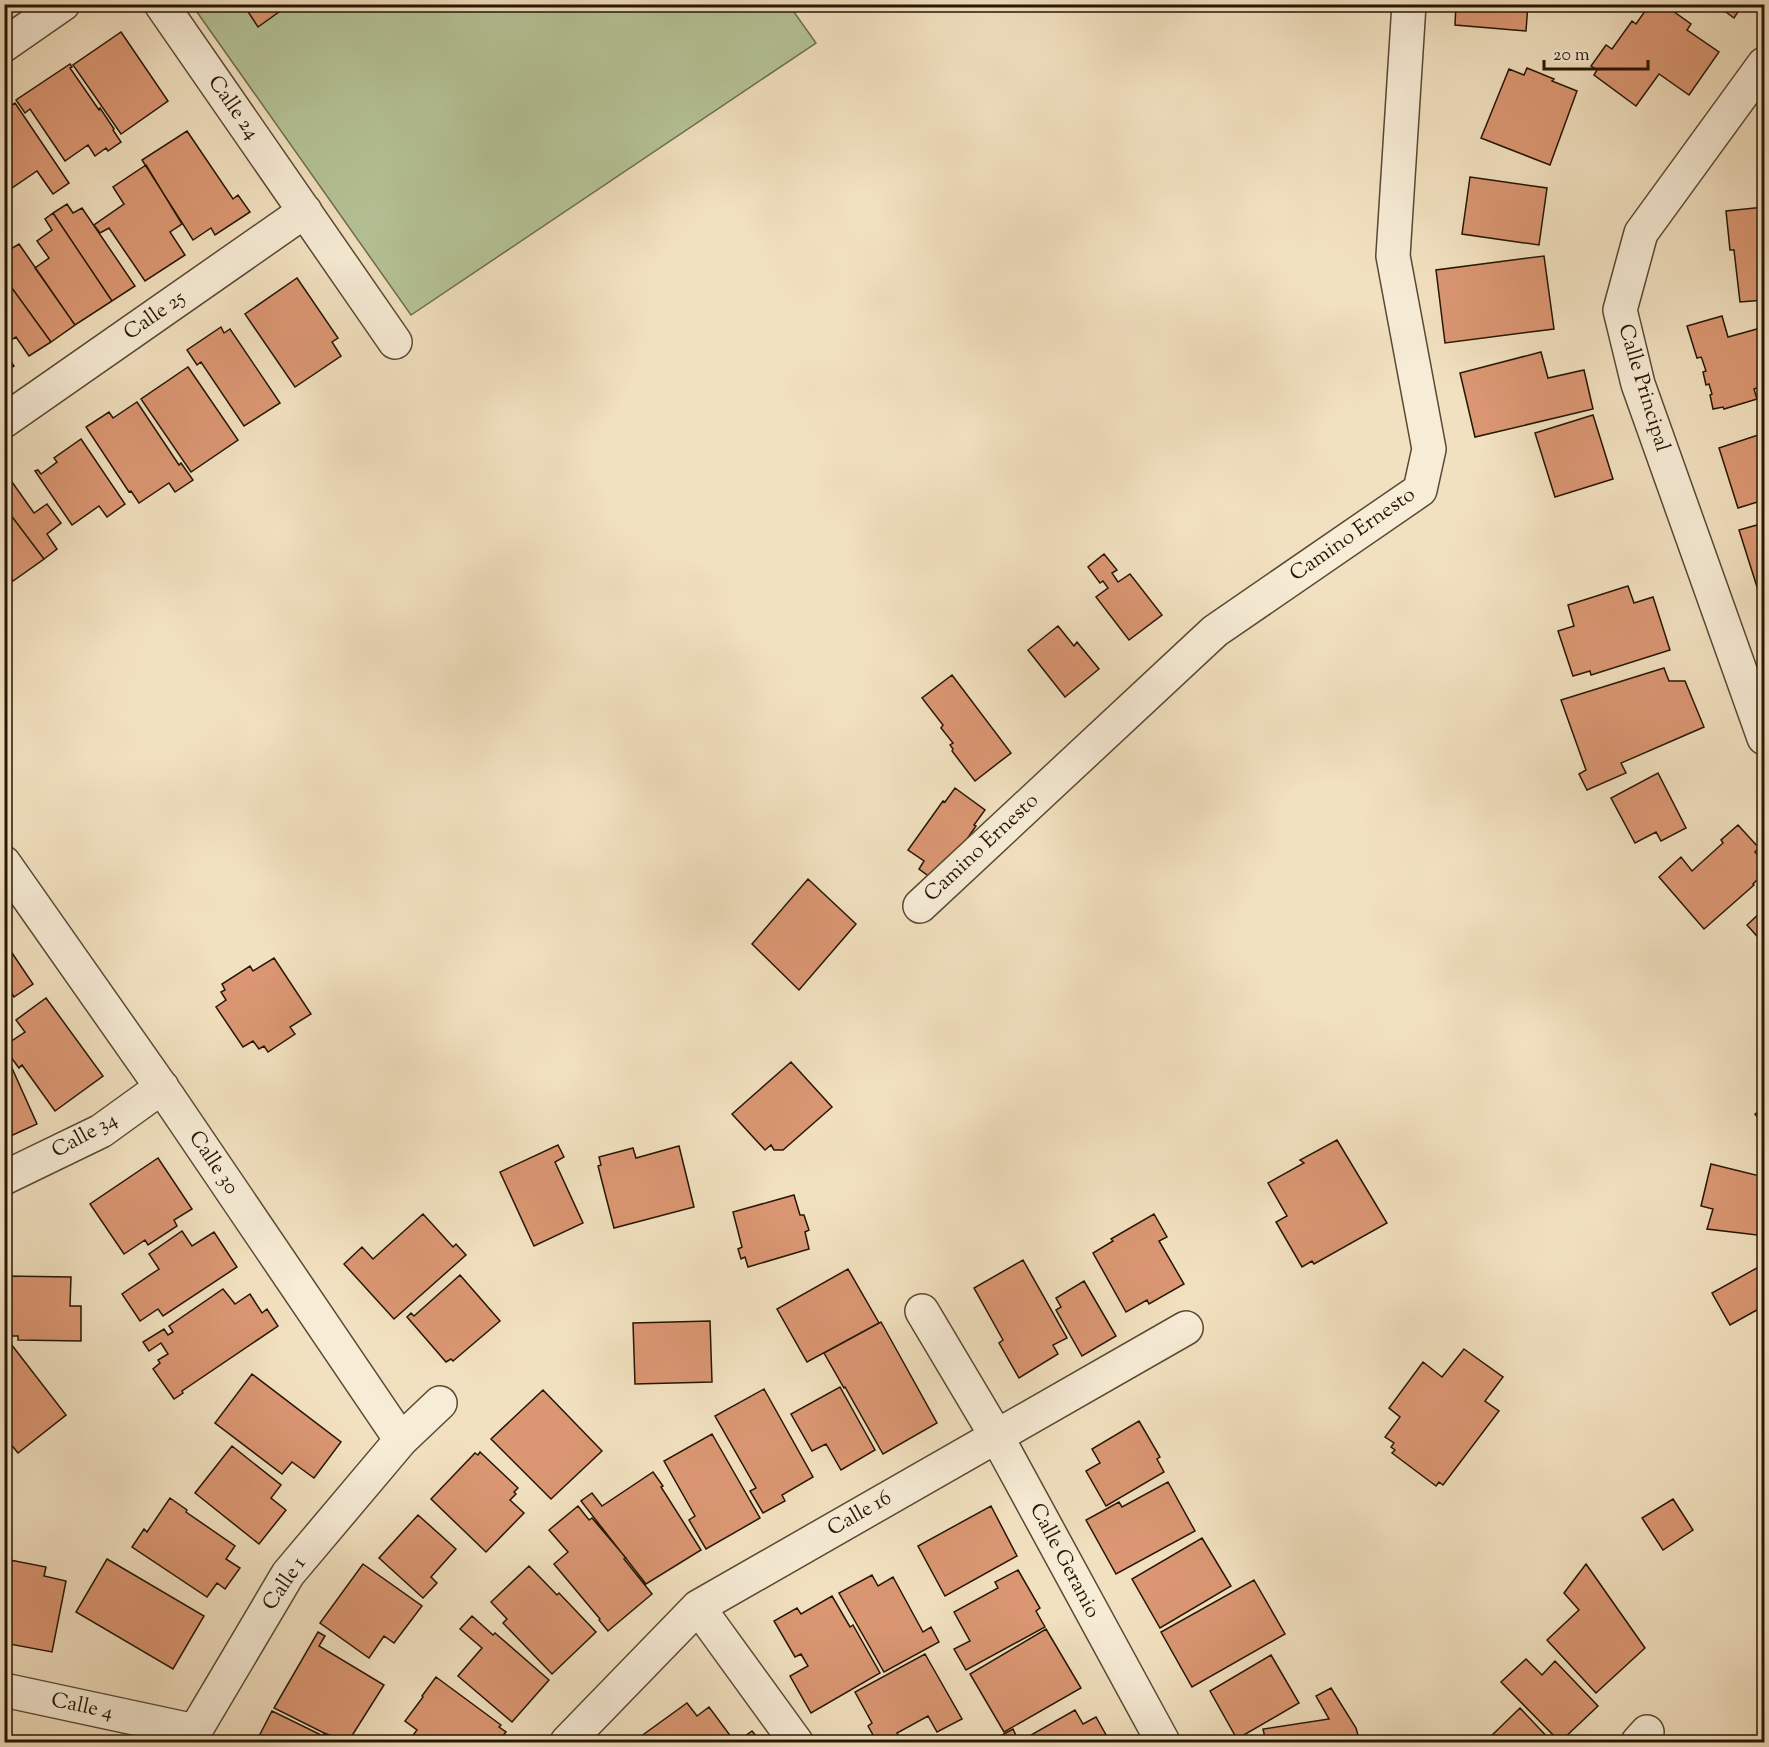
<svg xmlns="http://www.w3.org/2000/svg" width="1769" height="1747" viewBox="0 0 1769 1747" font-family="'Sorts Mill Goudy',serif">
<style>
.green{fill:#b5c497;stroke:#6e6d4e;stroke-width:1.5}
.building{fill:#db9773;stroke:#261604;stroke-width:1.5}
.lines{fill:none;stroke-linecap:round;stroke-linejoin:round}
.minor-casing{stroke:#594933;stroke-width:36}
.minor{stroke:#f7ecd6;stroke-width:33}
.labels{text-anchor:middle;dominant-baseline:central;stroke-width:4.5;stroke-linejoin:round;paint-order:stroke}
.street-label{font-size:21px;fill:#261604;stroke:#f7ecd6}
</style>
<rect width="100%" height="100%" fill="#f2e1c0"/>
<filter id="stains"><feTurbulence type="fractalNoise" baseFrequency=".00333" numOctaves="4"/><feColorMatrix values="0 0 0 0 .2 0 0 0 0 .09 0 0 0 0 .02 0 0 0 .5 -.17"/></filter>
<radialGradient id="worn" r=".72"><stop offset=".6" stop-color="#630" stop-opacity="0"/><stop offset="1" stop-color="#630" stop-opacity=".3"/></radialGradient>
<!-- green -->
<path class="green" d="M192 5H789L816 43 411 315Z"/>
<!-- building -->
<path class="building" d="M243 4H290L258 27Z
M1456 4H1528L1526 31 1455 25Z
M1650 4H1663L1691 24 1687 30 1719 52 1689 95 1659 74 1636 106 1594 75 1597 70 1591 66 1606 45 1612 49 1632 21 1636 24Z
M1715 4H1743L1734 18Z
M121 32 168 101 121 134 73 65Z
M70 64 72 67 70 68 99 110 100 108 114 129 113 130 121 142 108 151 106 148 95 156 88 145 65 161 30 109 25 113 16 100Z
M1527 68 1554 79 1552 81 1577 91 1550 165 1481 138 1509 69 1524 75Z
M15 103 69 183 53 194 37 171 6 192 4 190V110Z
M187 131 233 199 238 195 250 212 215 235 211 228 193 240 142 160Z
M146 165 182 224 170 232 185 255 145 281 109 228 100 233 94 225 124 204 113 187Z
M1470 177 1547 188 1539 245 1462 234Z
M67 204 73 213 82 208 135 286 112 301 53 213Z
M1764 207V300L1740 302 1734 250H1730L1726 211Z
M53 213 112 301 75 325 35 268 49 258 37 241 52 230 45 219Z
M19 244 75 325 51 342 4 277V253Z
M1544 256 1554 329 1445 343 1436 270Z
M4 277 51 342 29 356 16 337 4 344Z
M297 278 338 338 332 342 341 356 295 387 245 314Z
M1722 316 1728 337 1764 327V386L1754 389 1757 399 1724 409 1723 407 1713 409 1710 395 1712 394 1709 384 1706 385 1703 372 1706 371 1702 359 1701 357 1697 358 1687 326Z
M221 327 224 333 230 329 280 403 244 426 201 362 197 365 187 350Z
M4 352 14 366 4 372Z
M1541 352 1548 378 1584 370 1593 409 1475 437 1460 373Z
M188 367 238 440 191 472 141 399Z
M137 402 179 465 181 463 193 480 175 492 169 483 139 503 131 491 129 492 86 427 109 412 113 418Z
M1593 415 1613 479 1555 497 1535 433Z
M1764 433V500L1738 508 1719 448Z
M81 439 125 504 107 517 99 506 72 525 35 471 38 470 41 474 57 462 54 458Z
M12 482 34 513 47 504 61 523 47 534 57 549 44 559 4 506V487Z
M4 506 44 559 13 581 4 569Z
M1757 525 1759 530 1764 529V588L1758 590 1739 530Z
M1104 554 1117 570 1112 573 1118 582 1130 574 1162 615 1129 640 1096 597 1108 588 1103 581 1100 583 1088 567Z
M1628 586 1634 603 1653 597 1670 650 1591 675 1590 671 1573 676 1558 631 1574 626 1568 605Z
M1058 626 1074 646 1077 642 1099 669 1065 697 1028 650Z
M1664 668 1669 681H1685L1704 727 1621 763 1626 773 1587 790 1579 774 1586 770 1561 700Z
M952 675 1011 753 975 781 952 751 953 749 950 745 953 743 941 728 943 725 922 698Z
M1658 773 1686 828 1661 841 1656 832 1635 843 1611 798Z
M955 788 985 810 974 825 976 826 949 865 934 880 919 869 924 861 908 850 943 801 945 802Z
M1738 825 1759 848 1755 852 1764 862V873L1753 884 1754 885 1704 929 1659 877 1681 857 1692 871 1723 843 1721 840Z
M808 879 856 924 799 990 752 944Z
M1764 909V944L1747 925Z
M4 941 33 984 14 997 9 989 4 991Z
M274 958 311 1014 290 1027 295 1034 268 1052 264 1046 259 1049 253 1041 243 1047 216 1007 226 1000 221 992 225 990 222 984 250 966 253 971Z
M46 998 103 1076 55 1111 22 1065 19 1068 4 1048V1046L25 1032 16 1020Z
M7 1057 37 1124 4 1139V1058Z
M791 1062 832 1107 783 1150H774L771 1145 765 1150 732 1114Z
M1764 1107V1125L1755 1114Z
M1337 1140 1387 1223 1314 1264 1312 1261 1302 1267 1276 1222 1287 1216 1268 1183 1304 1163 1300 1160Z
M558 1145 564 1157 555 1162 583 1223 534 1246 500 1172Z
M679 1146 694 1207 614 1228 598 1166 601 1165 599 1157 633 1148 636 1158Z
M158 1158 192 1209 174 1220 177 1226 148 1245 145 1240 124 1254 90 1204Z
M1711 1164 1764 1177V1204L1757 1235 1707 1229 1713 1209 1701 1206Z
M794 1195 800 1215H804L809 1230 805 1232 809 1249 748 1267 745 1257 741 1259 738 1249 742 1247 733 1212Z
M423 1214 453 1247 456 1244 466 1255 394 1319 344 1264 362 1247 373 1259Z
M1154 1214 1167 1237 1159 1241 1184 1284 1149 1304 1147 1300 1126 1312 1093 1253 1113 1241 1111 1239Z
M182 1231 192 1246 214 1232 237 1267 163 1316 158 1309 140 1321 122 1294 159 1269 149 1254Z
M1023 1260 1067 1338 1053 1345 1058 1354 1019 1378 999 1343 1003 1340 974 1288Z
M1764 1264V1306L1730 1325 1712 1293Z
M848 1269 879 1323 807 1362 777 1309Z
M460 1275 500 1321 453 1361 451 1359 446 1362 407 1317 411 1313 414 1316Z
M4 1276 71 1277 70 1306H81V1341L18 1340V1336H4Z
M1084 1281 1116 1336 1082 1356 1056 1310 1061 1307 1056 1298Z
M223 1289 235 1304 250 1294 262 1313 267 1309 278 1326 182 1391 183 1393 174 1399 153 1369 160 1363 158 1360 168 1354 161 1343 149 1351 143 1342 164 1329 168 1335 173 1332 169 1326Z
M710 1321 712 1382 635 1384 633 1323Z
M881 1322 937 1423 883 1454 845 1387 844 1388 824 1353Z
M11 1344 66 1415 18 1453 4 1436V1349Z
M1464 1349 1503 1377 1485 1401 1499 1411 1443 1485 1439 1482 1436 1486 1392 1453 1395 1450 1391 1447 1394 1443 1385 1437 1400 1417 1389 1408 1423 1362 1442 1377Z
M252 1374 341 1442 314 1478 292 1462 282 1474 215 1423Z
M840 1387 875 1450 841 1470 826 1444 812 1451 791 1414Z
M764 1389 813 1477 782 1495 785 1501 763 1513 750 1491 756 1488 715 1416Z
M543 1390 602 1451 551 1499 491 1439Z
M1139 1421 1160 1457 1157 1459 1164 1472 1106 1506 1086 1471 1100 1463 1092 1449Z
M712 1434 760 1518 706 1549 689 1520 695 1516 664 1461Z
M232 1446 281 1485 271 1498 286 1510 259 1544 195 1493Z
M480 1452 518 1488 514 1492 516 1494 510 1500 524 1513 486 1552 431 1499 475 1453 478 1455Z
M653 1472 663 1486 661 1487 701 1550 646 1584 581 1501 592 1493 602 1506Z
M1168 1482 1195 1531 1116 1574 1086 1520 1119 1502 1122 1507Z
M170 1498 187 1510 186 1512 235 1546 226 1559 240 1568 225 1589 217 1583 207 1597 132 1547 144 1529 147 1532Z
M1673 1499 1693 1530 1663 1550 1642 1518Z
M578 1506 589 1520 592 1518 626 1558 624 1559 652 1594 608 1631 599 1620 600 1619 554 1564 568 1552 549 1530Z
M991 1506 1017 1556 945 1596 918 1546Z
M418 1515 456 1549 431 1577 437 1583 423 1598 379 1558Z
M1202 1538 1231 1586 1160 1628 1132 1579Z
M107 1559 204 1616 173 1669 76 1612Z
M10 1560 46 1567 44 1576 66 1581 52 1652 4 1643V1591Z
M363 1564 422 1606 394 1643 384 1636 369 1658 320 1623Z
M1586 1564 1645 1648 1596 1693 1547 1640 1579 1610 1564 1593Z
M529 1566 557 1595 559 1593 596 1632 552 1674 503 1623 507 1619 491 1602Z
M1018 1570 1040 1608 1036 1611 1045 1627 966 1670 954 1649 970 1641 954 1612 998 1588 995 1582Z
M872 1575 878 1586 893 1577 923 1632 931 1627 939 1642 884 1672 839 1593Z
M1254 1580 1285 1634 1192 1687 1161 1632Z
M832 1596 850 1627 853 1625 880 1673 811 1713 790 1676 808 1666 801 1654 795 1657 774 1621 797 1608 801 1614Z
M472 1616 493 1635 495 1633 549 1680 512 1722 458 1676 482 1648 460 1629Z
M1046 1629 1081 1688 1004 1732 970 1674Z
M318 1632 325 1636 319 1646 384 1685 348 1742 324 1733 274 1708Z
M925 1654 962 1719 937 1732 928 1716 897 1733 900 1738 891 1742H877L868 1726 872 1723 855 1692Z
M1271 1655 1299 1703 1237 1739 1210 1691Z
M1526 1659 1542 1675 1555 1661 1598 1706 1560 1742 1501 1682Z
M436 1677 501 1725 499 1727 506 1732 498 1742H425L423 1741 422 1742H408L417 1730 405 1721 423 1697 422 1696Z
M1331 1688 1356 1728 1360 1742H1266L1263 1729 1329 1719 1316 1696Z
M687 1703 697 1716 709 1707 732 1738 726 1742H633Z
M1520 1708 1552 1742H1485Z
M1075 1710 1083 1724 1096 1717 1110 1742H1006L1002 1735 1013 1729 1019 1742Z
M272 1711 323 1736 324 1733 345 1742H256Z
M752 1731 761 1742H737Z"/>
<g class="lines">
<defs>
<path id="minor" d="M161 4 395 342
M4 45 63 4
M1764 64 1641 233 1620 310 1638 384 1764 738
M4 421 305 211
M4 863 169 1098 401 1440
M920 906 1215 631 1420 490 1429 449 1393 256 1409 4
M4 1178 101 1131 162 1087
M922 1311 997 1437 1163 1742
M698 1607 796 1742
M4 1690 195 1731
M190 1742 195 1731 288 1574 401 1440 440 1403
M567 1742 698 1607 1186 1328
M1638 1742 1647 1732"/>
</defs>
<!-- minor casing -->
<use href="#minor" class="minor-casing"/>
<!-- minor -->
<use href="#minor" class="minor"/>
</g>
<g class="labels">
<!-- street labels -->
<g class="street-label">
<text transform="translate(233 108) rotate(55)">Calle 24</text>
<text transform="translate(155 316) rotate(-35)">Calle 25</text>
<text transform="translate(1643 388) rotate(73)">Calle Principal</text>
<text transform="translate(1353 535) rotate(-35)">Camino Ernesto</text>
<text transform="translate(982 848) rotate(-43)">Camino Ernesto</text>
<text transform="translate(85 1136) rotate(-29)">Calle 34</text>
<text transform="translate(213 1163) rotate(56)">Calle 30</text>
<text transform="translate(860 1514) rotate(-30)">Calle 16</text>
<text transform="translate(1064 1561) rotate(62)">Calle Geranio</text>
<text transform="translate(285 1584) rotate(-56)">Calle 1</text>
<text transform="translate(82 1707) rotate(12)">Calle 4</text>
</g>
</g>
<!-- margin -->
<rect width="1769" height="1747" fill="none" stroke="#f2e1c0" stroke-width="24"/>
<rect x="6" y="6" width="1757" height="1735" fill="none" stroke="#261604" stroke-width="3"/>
<rect x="12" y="12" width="1745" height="1723" fill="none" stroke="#261604" stroke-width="1.5"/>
<!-- scale -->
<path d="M1544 60v9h104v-9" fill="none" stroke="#261604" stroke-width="3"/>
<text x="1553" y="60" font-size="18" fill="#261604" stroke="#f7ecd6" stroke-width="4.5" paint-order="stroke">20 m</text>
<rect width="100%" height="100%" filter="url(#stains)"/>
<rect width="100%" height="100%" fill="url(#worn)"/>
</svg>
